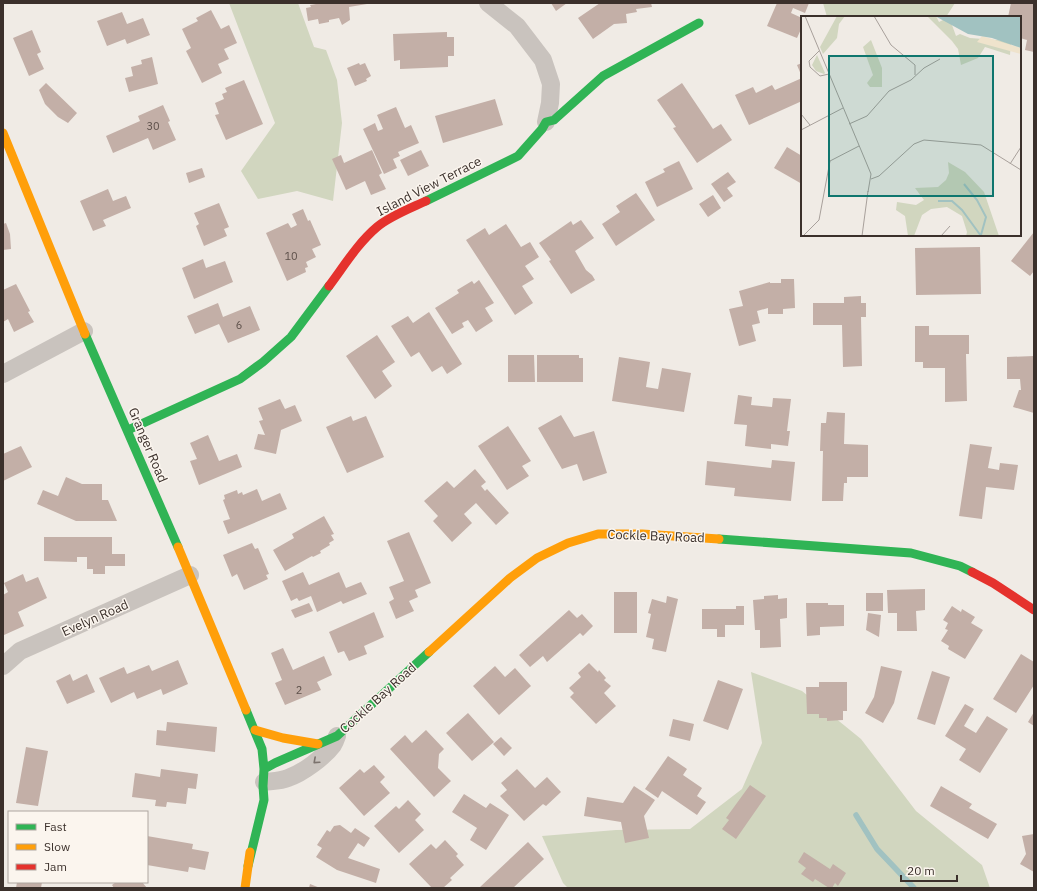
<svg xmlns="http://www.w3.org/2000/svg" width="1037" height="891" viewBox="0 0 1037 891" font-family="'IBM Plex Sans',sans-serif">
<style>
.green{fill:#d1d6bf}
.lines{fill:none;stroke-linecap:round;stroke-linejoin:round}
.stream{stroke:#a1c2c1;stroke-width:5.5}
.building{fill:#c3afa7}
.street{stroke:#c9c3be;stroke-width:18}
.fast{stroke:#30b455;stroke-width:9}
.slow{stroke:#ff9f0a;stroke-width:9}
.jam{stroke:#e5322d;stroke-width:9}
.oneway{stroke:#7b726d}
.labels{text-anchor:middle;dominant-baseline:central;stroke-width:3;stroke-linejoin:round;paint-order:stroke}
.number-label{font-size:11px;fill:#5d504a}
.street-label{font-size:13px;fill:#3b302b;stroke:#fbf5ee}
.inset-river{fill:none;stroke:#a1c2c1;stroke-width:2}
.inset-road{fill:none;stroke:#a8a09b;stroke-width:1}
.view{fill:#0f766e;fill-opacity:0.15;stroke:#0f766e;stroke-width:2}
.inset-edge{fill:none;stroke:#3b302b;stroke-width:2}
</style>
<rect width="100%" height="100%" fill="#f0ebe5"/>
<!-- green -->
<path class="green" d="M229 3H298L314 47 326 50 337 80 342 123 333 201 297 191 258 199 241 171 275 123Z
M823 3H955L946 17H827Z
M751 672 802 691 861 739 916 811 982 865 990 888H568L563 883 542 836 616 830 690 829 742 789 762 743Z"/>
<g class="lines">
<!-- stream -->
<path class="stream" d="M856 815 877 849 914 888"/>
</g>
<!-- building -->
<path class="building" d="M322 3H367V4L349 7 350 20 342 25 339 18 329 20V22L319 24 318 19 308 21 306 8 311 7 310 5Z
M551 3H567L556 11Z
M600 3H651L652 7 636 9 637 12 626 14 627 23 614 24 593 39 578 18Z
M777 3H809L805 13 793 8 791 13 802 18V27L797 38 767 26Z
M1011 3H1034V52L1025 50 1027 40 1020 38V17H1008Z
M211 10 221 29 229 25 237 43 224 49 229 59 218 64 222 73 202 83 186 51 191 48 182 29 198 21 196 18Z
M122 12 127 24 143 18 150 35 127 44 125 39 107 46 97 21Z
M32 30 41 52 37 54 44 69 29 76 13 38Z
M447 32V37H454V56H448V67L400 69V60L394 61 393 34Z
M152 57 158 84 129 92 125 78 133 76 131 67 142 64 141 60Z
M359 63 360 65 365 63 371 76 366 79 367 81 355 86 347 68Z
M802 63V77L797 65Z
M802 78V101L749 125 735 95 753 87 756 93 772 85 775 90Z
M244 80 263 124 226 140 215 115 219 114 215 103 224 99 222 94 227 92 225 88Z
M46 83 77 113 68 123 58 117 45 104 39 90Z
M682 83 713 129 721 124 732 140 697 163 673 128 676 127 657 100Z
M495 99 503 125 443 143 435 116Z
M163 105 170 121 168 122 176 140 153 150 148 138 113 153 106 136 140 121 138 116Z
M396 107 405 128 411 125 419 143 398 152 400 156 393 159 397 168 384 174 363 129 375 123 378 131 383 129 377 115Z
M787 147 802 156V184L774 168Z
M372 150 382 173 379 175 386 189 371 195 365 181 346 190 332 159 341 155 344 163Z
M421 150 429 166 408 176 400 160Z
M679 161 693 189 657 207 645 182 665 172 663 169Z
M202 168 205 177 189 183 186 173Z
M728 172 736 182 727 188 733 196 724 202 711 184Z
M108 189 113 201 126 196 131 208 103 220 106 226 93 231 80 201Z
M636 193 655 220 616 246 602 224 620 212 616 206Z
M713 195 721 208 708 217 699 204Z
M219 203 229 227 224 229 227 236 204 246 196 226 199 224 194 213Z
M303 209 308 221 310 220 321 245 312 249 316 257 306 262 308 267 305 268 306 272 287 281 266 233 288 223 291 228 297 225 292 214Z
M581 220 594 238 575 251 586 270 592 275 595 280 571 294 549 261 551 260 539 243 571 221 573 225Z
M6 223 10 234 11 249 3 250V224Z
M506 224 521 247 530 242 539 257 525 266 534 279 522 286 533 303 515 315 466 240 485 228 489 235Z
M1034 232V271L1030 276 1011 261Z
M980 247 981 294 916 295 915 248Z
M203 259 206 268 225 261 233 282 194 299 182 268Z
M781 279H794L795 308 783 309V314H768V308L757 311 760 323 752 325 756 341 739 346 729 309 743 306 739 291 770 282V283H781Z
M479 280 494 303 485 308 493 321 476 332 468 320 462 323 464 327 452 334 435 308 459 293 457 290 472 281 474 284Z
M16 284 30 311 28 312 34 322 14 332 8 319 3 322V290Z
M861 296V303H866V317H861L862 366 843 367 842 325H813V303H844V297Z
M218 303 223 317 250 306 260 330 228 343 219 324 195 334 187 316Z
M429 312 462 364 447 374 442 366 432 372 419 352 411 357 391 326 408 316 413 323Z
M915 326H929V335H969V354H966L967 401 945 402V368H923V362H915Z
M377 335 395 362 382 371 392 386 375 399 346 356Z
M508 355H534L535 382H508Z
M537 355H579V358H583V382H537Z
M1034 356V413L1013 407 1019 390H1021L1020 379H1007V357Z
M619 357 650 362 646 387 658 389 662 368 691 373 684 412 612 401Z
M738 395 752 397 751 405 772 407 773 398 791 399 787 431H790L788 446 771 444V449L745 446 747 425 734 424Z
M280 399 285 409 295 405 302 421 281 430 276 454 254 449 258 434 265 435 259 421 263 420 258 408Z
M827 412 845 413 844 444 868 445V477H847V483H844L843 501H822L823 451H820L821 423H826Z
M561 415 574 437 594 431 607 473 583 481 577 464 562 469 538 428Z
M351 416 353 421 366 416 384 457 347 473 326 427Z
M508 426 531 461 522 466 529 476 507 490 478 446Z
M208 435 219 461 237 454 242 467 199 485 190 461 197 459 190 443Z
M970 444 992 447 988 468 999 470 1000 463 1018 465 1014 490 986 487 982 519 959 516Z
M21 446 32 467 3 481V454Z
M772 460 795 462 791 501 734 496 735 488 705 485 707 461 771 468Z
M475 469 486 482 481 486 485 491 487 489 509 513 496 525 476 503 464 514 472 523 452 542 433 521 438 516 424 501 447 481 454 488Z
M66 477 82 484H102V500H108L117 521H76L37 504 43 490 58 496Z
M257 489 262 501 280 493 287 509 228 534 223 521 230 519 223 500 225 499 224 495 237 490 238 494 242 492 243 495Z
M324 516 334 534 331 535 334 540 329 543 330 545 320 551 321 553 313 557 312 556 285 571 273 550 294 538 292 534Z
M409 532 431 583 415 590 418 597 409 601 414 611 396 619 389 602 394 599 389 587 404 581 387 541Z
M44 537H112V554H125V566H105V574H93V569H87V557H77V562L44 561Z
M252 543 255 549 258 548 269 574 266 575 268 579 244 590 237 574 232 577 223 555Z
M303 572 309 585 339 572 346 588 361 582 367 594 343 604 341 601 317 612 311 596 299 601 297 598 291 601 282 581Z
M23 574 26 582 38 577 47 598 18 612 24 626 4 635 3 633V595L8 592 4 583Z
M925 589V610L916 611 917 631H897V613H888L887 590Z
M614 592H637V633H614Z
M866 593H883V611H866Z
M778 595V599L787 598V618L780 619 781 647 760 648V630H755L753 600 764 599V596Z
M667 596 678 599 666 652 652 649 654 639 646 637 651 614 648 613 652 599 666 603Z
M309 603 313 611 295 618 291 610Z
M806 603H828V605H844V626L820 627V635L807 636Z
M736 606H744V625H725V637H717V629H702V609H736Z
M952 606 961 612 962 609 975 617 971 623 983 630 965 659 948 649 949 646 941 641 948 630 945 629 948 623 943 620Z
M569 610 577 618 582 614 593 626 583 636 580 633 547 662 543 656 530 667 519 655Z
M374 612 384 637 364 646 367 654 349 661 344 651 338 653 329 632Z
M868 613 881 615 879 637 866 630Z
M283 648 293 670 324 656 332 675 317 682 321 690 285 705 275 683 282 680 271 653Z
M1021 654 1034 662V685L1016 713 993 699Z
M178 660 188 684 163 695 161 689 137 699 134 692 111 703 99 678 124 667 127 674 149 665 152 671Z
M589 663 598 672 599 670 606 678 604 680 611 686 604 693 616 706 596 724 570 697 574 693 569 688 581 677 578 673Z
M495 666 505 677 515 668 531 686 499 715 473 686Z
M881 666 902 671 894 703 883 723 865 713 874 697Z
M932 671 950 677 935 725 917 719Z
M70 674 73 681 87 674 95 692 67 704 56 681Z
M718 680 743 689 728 730 703 721Z
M819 682H847V711H843V720L827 721V718H819V714H807L806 687H819Z
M965 704 974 709 964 726 976 733 987 716 1008 729 980 773 959 760 966 749 945 736Z
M1034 712V726L1028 722Z
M468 713 494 742 472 761 446 733Z
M673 719 694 724 690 741 669 736Z
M167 722 217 727 215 752 156 745 157 730 166 731Z
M426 730 444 749 439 754 438 768 451 781 434 797 390 749 405 735 412 743Z
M501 737 512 748 504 756 493 744Z
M26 747 48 751 38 806 16 803Z
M668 756 687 769 683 775 702 788 697 796 706 802 697 815 662 791 658 798 645 789Z
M374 765 385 777 380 782 390 793 364 816 339 788 360 769 364 773Z
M161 769 198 774 196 789 188 788 186 804 167 802 166 807 155 806 156 800 132 797 135 773 160 777Z
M517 769 535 788 547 777 561 792 546 806 543 804 524 821 500 796 507 790 501 783Z
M750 785 766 796 736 839 722 829 729 820 726 818Z
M634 786 655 800 644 816 649 838 625 843 621 822 584 816 587 797 623 803Z
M941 786 972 804 969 808 997 824 988 839 930 806Z
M464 794 486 808 490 803 509 815 486 850 470 840 477 828 452 812Z
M408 800 421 814 415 820 424 830 399 853 374 826 396 806 399 809Z
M340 825 351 833 355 828 370 838 364 847 358 843 348 858 380 869 376 883 337 870 316 857 322 848 317 845 327 830 330 832 334 826Z
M1034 834V872L1020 864 1026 854 1022 836Z
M147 836 193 844 192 849 209 852 205 870 189 867 188 872 147 865Z
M445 840 458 854 456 856 464 865 450 878 452 880 443 888H432L409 864 431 844 436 849Z
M528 842 544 859 513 888H481L480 887Z
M804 852 830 869 833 864 846 873 838 886 835 883 832 888H829L815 879 813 882 801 874 806 868 798 862Z
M17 882H42L41 888H16Z
M116 882H142L147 888H114L112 885Z
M310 884 320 888H309Z"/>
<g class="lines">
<!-- street -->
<path class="street" d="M488 3 517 26 543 60 551 84 550 103 546 122
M3 374 84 331
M3 666 20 651 190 575
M264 782C272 781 281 781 288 778 303 773 324 757 333 745 335 742 336 739 337 736"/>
<!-- fast -->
<path class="fast" d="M426 201 518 156 542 129 546 122 554 120 603 76 699 23
M85 334 178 547
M128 430 240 379 263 362 291 337 329 286
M719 539 911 553 960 566 972 572
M246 710 262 749 264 769 263 786 264 800 248 866
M264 769 275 763 337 736 429 652"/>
<!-- slow -->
<path class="slow" d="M3 133 85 334
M178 547 246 710
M429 652 510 578 537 558 568 543 598 534H642L719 539
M255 730 283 738 318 744
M245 888 250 852"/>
<!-- jam -->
<path class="jam" d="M329 286C344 266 358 243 377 227 390 216 411 208 426 201
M972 572 993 583 1034 610"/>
</g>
<!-- one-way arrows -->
<defs><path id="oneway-chevron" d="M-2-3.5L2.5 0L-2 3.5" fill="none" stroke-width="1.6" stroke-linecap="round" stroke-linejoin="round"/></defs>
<use class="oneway" href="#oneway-chevron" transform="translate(316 761) rotate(138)"/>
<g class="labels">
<!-- number labels -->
<g class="number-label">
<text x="153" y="126">30</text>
<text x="291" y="256">10</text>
<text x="239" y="325">6</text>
<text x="299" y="690">2</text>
</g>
<!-- street labels -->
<g class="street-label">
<text transform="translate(429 186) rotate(-27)">Island View Terrace</text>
<text transform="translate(148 445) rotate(67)">Granger Road</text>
<text transform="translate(656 536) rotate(2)">Cockle Bay Road</text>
<text transform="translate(95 618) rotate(-24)">Evelyn Road</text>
<text transform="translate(378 698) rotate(-42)">Cockle Bay Road</text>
</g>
</g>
<!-- overview -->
<g transform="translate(801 16)">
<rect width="220" height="220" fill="#f0ebe5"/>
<path d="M36 0H44L38 8 36 22 22 38 19 31ZM126 0H135L138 6 144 3 151 9 155 20 159 18 169 22 208 25 210 27 209 39 184 31 177 42 160 49 157 33 151 25ZM70 24 81 52V71H69L66 67 72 59 62 31ZM16 39 24 57 23 58 15 55 11 49ZM147 146 164 156 183 176 198 220H165L166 216 161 200 146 191 130 193 121 199 113 220H107L104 200 95 194 96 186 115 189 123 184 114 172 137 171 145 164 148 157Z" fill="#d1d6bf"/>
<path d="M181 20 220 32V38L176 26Z" fill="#efe3cc"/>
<path d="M134 0H220V32L191 22 167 18Z" fill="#a1c2c1"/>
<path class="inset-river" d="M163 168 176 184 185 201 180 219M137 185H151L161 194 180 220"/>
<path class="inset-road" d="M4 0 70 158 67 176M73 0 90 29 114 49V59M18 35 8 45 9 51 19 60 28 58M0 98 9 109M48 108 66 100 88 75 110 64 123 52 139 43M0 114 42 92M209 148 220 131M70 163 78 160 113 128 123 124 180 129 220 154M2 220 18 204 29 145 58 130M61 220 67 175M140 220 149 210"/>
<path class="view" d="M28 40H192V180H28Z"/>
<rect width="220" height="220" class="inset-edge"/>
</g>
<!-- border -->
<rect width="1037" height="891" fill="none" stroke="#3b302b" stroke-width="8"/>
<!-- legend -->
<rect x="8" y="811" width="140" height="72" fill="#fbf5ee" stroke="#aea6a0"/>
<rect x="16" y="824" width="20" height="6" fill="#30b455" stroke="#aea6a0"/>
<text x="44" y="831" font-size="12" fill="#3b302b">Fast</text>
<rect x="16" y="844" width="20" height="6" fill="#ff9f0a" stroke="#aea6a0"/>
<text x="44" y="851" font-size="12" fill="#3b302b">Slow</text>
<rect x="16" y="864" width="20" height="6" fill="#e5322d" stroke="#aea6a0"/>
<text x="44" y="871" font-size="12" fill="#3b302b">Jam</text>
<!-- scale -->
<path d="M901 875v6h56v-6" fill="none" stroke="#3b302b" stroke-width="2"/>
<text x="907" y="875" font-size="12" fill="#3b302b" stroke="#fbf5ee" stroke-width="3" paint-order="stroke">20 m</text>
</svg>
